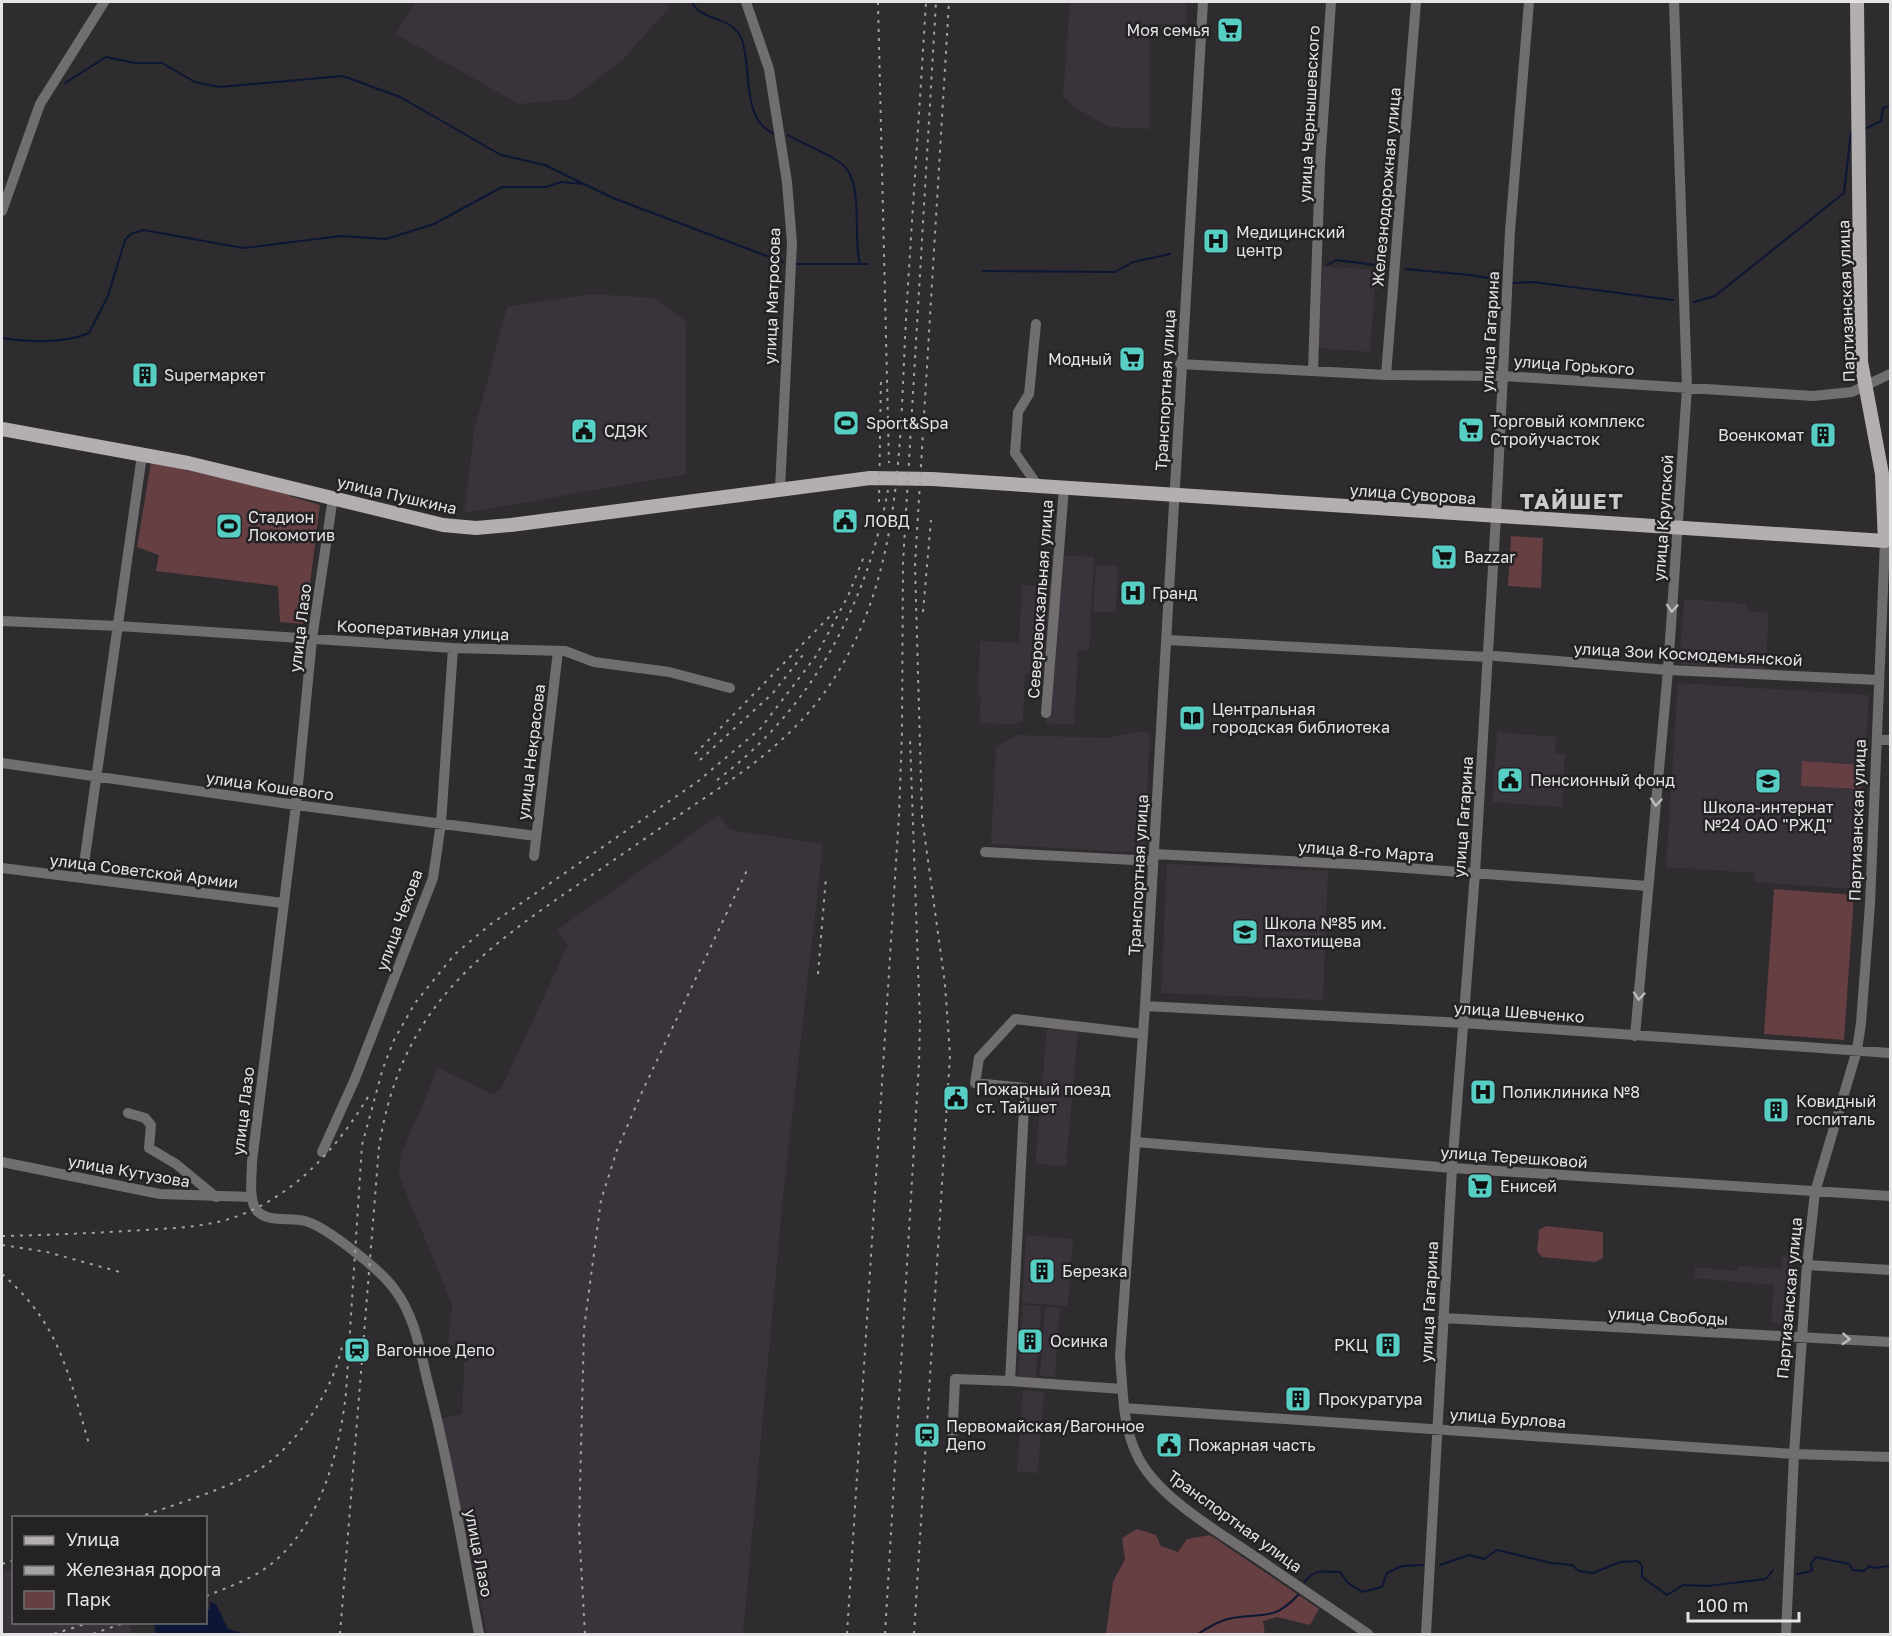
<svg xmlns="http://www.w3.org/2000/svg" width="1892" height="1636" viewBox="0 0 1892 1636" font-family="'Golos Text',sans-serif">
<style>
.built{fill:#3a333b}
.green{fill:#653f42}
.water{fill:#0c1635}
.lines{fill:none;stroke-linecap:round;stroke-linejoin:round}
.stream{stroke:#0c1635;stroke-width:2}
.minor{stroke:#706e6f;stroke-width:10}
.major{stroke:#b3afb1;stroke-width:14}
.rail{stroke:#a4a2a5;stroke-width:2;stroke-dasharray:3 6;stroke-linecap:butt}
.oneway{stroke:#bcbabc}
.labels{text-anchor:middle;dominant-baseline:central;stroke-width:5;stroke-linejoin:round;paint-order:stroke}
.poi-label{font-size:16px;fill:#e5e3e6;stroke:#242225;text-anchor:start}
.street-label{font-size:16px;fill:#e5e3e6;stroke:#242225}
.district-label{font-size:22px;font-weight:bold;letter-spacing:1.5px;fill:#ccc9cd;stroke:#242225}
</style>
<rect width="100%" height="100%" fill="#2e2c2f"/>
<!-- built -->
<path class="built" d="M415 2H662L670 7 622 60 571 99 519 104 396 34Z
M1070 2H1187L1186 25 1149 24 1150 129 1109 127 1074 107 1063 96Z
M1323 266 1376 270 1370 352 1318 348Z
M591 294 653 298 686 321V474L464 513 474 431 507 307Z
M1052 555 1094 557 1089 651 1078 650 1074 725 1046 723 1048 676 1025 674 1023 721H1017V724L979 723 981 697H978L980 641 1019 643 1022 585 1051 586Z
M1096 565 1118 566 1116 612H1093Z
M1684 599 1747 604V611L1769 613 1765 670 1679 664Z
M1678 683 1869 695 1857 889 1754 882V873L1666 867Z
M1141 731 1150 733 1144 853 991 844 996 747 1017 735 1107 738Z
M1497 732 1556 737 1555 753 1565 754 1562 807 1492 802Z
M719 815 730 830 823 844 783 1197 743 1634H487L440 1419 462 1414 465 1346 448 1344 452 1305 399 1175 401 1155 438 1068 492 1094 501 1089 568 945 557 930Z
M1167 864 1328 871 1323 1000 1161 993Z
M1047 1029 1078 1031 1066 1166 1035 1164Z
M1026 1235 1073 1239 1068 1306 1022 1303Z
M1782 1256 1793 1257 1788 1323 1771 1322 1774 1285 1694 1278 1695 1267 1737 1271 1738 1266 1781 1269Z
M1023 1305 1041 1306 1036 1378 1018 1376Z
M1045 1307 1060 1308 1055 1377 1040 1376Z
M1023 1390 1044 1392 1038 1473 1017 1472Z
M13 1568 14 1622 128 1623 132 1634H2V1572Z"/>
<!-- green -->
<path class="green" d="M151 462 290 494V496L320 505 305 624 280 622 278 586 156 571 159 555 137 547Z
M1511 536 1543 538 1541 588 1508 586Z
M1802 761 1861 765 1860 789 1801 786Z
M1774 889 1854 895 1844 1040 1764 1034Z
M1546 1226 1603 1232V1258L1595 1262 1542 1257 1537 1251 1539 1230Z
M1137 1529 1156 1535 1161 1546 1178 1552 1187 1539 1210 1535 1319 1609 1310 1625 1277 1617 1263 1621 1265 1634H1106L1113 1582 1125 1559 1122 1538Z"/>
<!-- water -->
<path class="water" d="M210 1602 216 1604 228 1629 246 1634H156L154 1624 158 1623 206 1622V1611L210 1609Z"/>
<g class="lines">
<!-- stream -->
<path class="stream" d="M692 2C700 22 733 15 742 40 752 68 741 120 774 134
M65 83 106 57 135 63H162L195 82 219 87 343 76 400 97 501 155 545 165 582 183
M1867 128 1881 121 1883 108 1890 106
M788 135C804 145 827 152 842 164 865 183 852 236 860 264
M797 264H867
M1327 265 1336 260 1384 266
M1405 269 1470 275 1500 280
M983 271 1115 272 1133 262 1170 254
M1513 283 1533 282 1673 300
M1694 302 1715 296 1844 193 1851 132
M2 338C29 342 63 344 89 333L108 296 125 240 131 234 143 230 243 248 341 236 386 239 434 224 502 187H547L561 182 584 184 613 198 783 262
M1440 1565 1469 1555 1484 1559 1497 1550 1551 1563 1572 1565 1579 1571 1593 1573 1620 1562 1638 1561 1642 1566V1577L1667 1595 1683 1585 1707 1586 1766 1579 1773 1570
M1797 1574 1812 1571 1811 1564 1816 1557 1849 1564 1853 1570 1864 1571 1869 1566 1875 1568 1890 1566
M1305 1582C1314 1568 1325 1572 1340 1572L1348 1583 1362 1592 1382 1587 1387 1573 1402 1566 1423 1565
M1198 1634C1207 1628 1216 1622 1228 1619 1260 1611 1271 1624 1298 1595"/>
<!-- minor -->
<path class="minor" d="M746 2 769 69 787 182 792 243 780 489
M1203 2 1145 1006 1120 1356C1123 1390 1122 1424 1137 1455 1156 1496 1217 1531 1254 1556 1292 1582 1330 1608 1368 1634
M2 211 40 104 104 2
M1036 324 1029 394 1018 412 1015 453 1038 486
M1180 364 1386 375 1503 376 1813 396 1852 392 1890 374
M1313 371 1320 165 1331 2
M1386 375 1416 2
M333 497 312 639 296 805 252 1162C252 1175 248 1200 257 1211 268 1223 291 1217 305 1221 327 1227 382 1271 395 1290 414 1315 420 1349 427 1379 449 1463 463 1549 479 1634
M2 621 118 626 453 648 565 651 594 662 669 672 730 688
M1167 640 1488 657
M1495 656 1668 670 1879 680
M1046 713 1064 488
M1877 740H1890
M2 763 296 805 536 836
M985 852 1153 861
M1154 854 1366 865 1648 886
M534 856 558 651
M2 868 283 903
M82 878 142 455
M1145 1006 1464 1023 1890 1053
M1635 1036 1668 670 1687 387 1674 2
M128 1113 145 1118 151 1125 149 1148 176 1164 216 1197
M1135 1142 1452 1168 1890 1196
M322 1152 355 1079 433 878 441 823 453 648
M2 1162 160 1194 252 1197
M1807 1265 1890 1270
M1443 1318 1890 1342
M1122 1389 1010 1381 1025 1088 975 1083 979 1058 1015 1019 1143 1034
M1124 1408 1794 1454 1890 1457
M952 1444 955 1379 1010 1381
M1426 1634 1452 1168 1475 873 1496 516 1510 231 1529 2
M1786 1634 1794 1454 1807 1265 1815 1192 1857 1050 1861 1023 1870 904 1885 541H1890"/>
<!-- major -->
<path class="major" d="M2 429 188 463 443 525 476 528 511 525 870 478 932 479 1885 541 1882 474 1861 362 1857 2"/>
<!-- rail -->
<path class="rail" d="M878 2 889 463
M879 502 881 376
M923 612 931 520
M695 754 835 611
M700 760 773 693 806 651
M717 780C812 709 867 604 888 490
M818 974 826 877
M2 1236C49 1235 96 1233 144 1230 176 1228 208 1227 238 1216 296 1194 337 1148 368 1097
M2 1245 47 1252 120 1272
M2 1274C62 1326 68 1375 90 1447
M137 1518C172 1505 228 1489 258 1470 296 1447 334 1389 342 1346
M2 1564 14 1560
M206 1596C224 1589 243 1582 260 1572 318 1535 339 1456 346 1393L362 1145 383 1068 394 1040 415 1003 455 954 491 924 697 782 760 729 816 656 848 596 865 554
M54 1634 91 1622
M93 1634 126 1622
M340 1634 379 1147C400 1015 469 959 573 888 614 860 656 831 697 803 749 769 799 733 833 680 906 569 899 429 907 302 913 202 920 102 926 2
M585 1634 579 1529 584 1329 601 1200 617 1150 642 1092 749 866
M847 1634 899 815 902 732 903 563 936 2
M885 1634 919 1063 920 1023 910 739
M914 1634 950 1055 945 984 922 817 915 565 949 2"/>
</g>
<!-- one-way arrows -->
<defs><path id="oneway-chevron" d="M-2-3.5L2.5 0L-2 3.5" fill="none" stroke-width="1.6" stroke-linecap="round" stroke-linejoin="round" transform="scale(1.5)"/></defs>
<g class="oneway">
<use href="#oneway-chevron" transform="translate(1672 608) rotate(94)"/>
<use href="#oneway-chevron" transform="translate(1656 802) rotate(95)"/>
<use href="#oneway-chevron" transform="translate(1639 996) rotate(95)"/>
<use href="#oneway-chevron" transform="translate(1846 1339) rotate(4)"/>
</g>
<!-- icons -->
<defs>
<symbol id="supermarket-square" viewBox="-11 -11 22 22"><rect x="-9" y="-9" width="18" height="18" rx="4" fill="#56cec4" stroke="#242225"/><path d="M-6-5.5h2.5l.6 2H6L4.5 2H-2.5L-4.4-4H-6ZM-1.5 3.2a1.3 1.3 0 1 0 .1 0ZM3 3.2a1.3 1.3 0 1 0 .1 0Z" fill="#111"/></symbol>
<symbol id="hospital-square" viewBox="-11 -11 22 22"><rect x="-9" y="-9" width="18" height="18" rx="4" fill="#56cec4" stroke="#242225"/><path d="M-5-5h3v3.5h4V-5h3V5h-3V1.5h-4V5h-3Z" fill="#111"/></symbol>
<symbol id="building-square" viewBox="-11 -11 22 22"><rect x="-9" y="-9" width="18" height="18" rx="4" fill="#56cec4" stroke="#242225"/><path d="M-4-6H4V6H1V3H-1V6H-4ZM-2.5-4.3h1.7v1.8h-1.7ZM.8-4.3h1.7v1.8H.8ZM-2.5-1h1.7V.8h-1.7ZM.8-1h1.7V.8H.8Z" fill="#111"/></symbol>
<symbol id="stadium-square" viewBox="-11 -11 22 22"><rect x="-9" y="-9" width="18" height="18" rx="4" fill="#56cec4" stroke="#242225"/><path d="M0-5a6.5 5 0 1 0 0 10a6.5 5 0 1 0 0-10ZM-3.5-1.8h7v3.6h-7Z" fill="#111"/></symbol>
<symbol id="civic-square" viewBox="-11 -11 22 22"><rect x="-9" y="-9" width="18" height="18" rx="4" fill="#56cec4" stroke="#242225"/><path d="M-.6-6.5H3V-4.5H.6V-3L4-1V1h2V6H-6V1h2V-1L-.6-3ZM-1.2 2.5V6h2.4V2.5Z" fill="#111"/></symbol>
<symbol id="library-square" viewBox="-11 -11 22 22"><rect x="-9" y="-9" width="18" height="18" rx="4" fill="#56cec4" stroke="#242225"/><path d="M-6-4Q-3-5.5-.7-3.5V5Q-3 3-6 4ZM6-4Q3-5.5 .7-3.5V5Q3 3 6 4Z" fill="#111"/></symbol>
<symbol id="school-square" viewBox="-11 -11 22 22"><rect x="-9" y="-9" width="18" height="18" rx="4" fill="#56cec4" stroke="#242225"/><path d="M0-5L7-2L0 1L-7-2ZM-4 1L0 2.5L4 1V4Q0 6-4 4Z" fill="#111"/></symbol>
<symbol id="station-square" viewBox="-11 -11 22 22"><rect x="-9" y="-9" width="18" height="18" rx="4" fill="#56cec4" stroke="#242225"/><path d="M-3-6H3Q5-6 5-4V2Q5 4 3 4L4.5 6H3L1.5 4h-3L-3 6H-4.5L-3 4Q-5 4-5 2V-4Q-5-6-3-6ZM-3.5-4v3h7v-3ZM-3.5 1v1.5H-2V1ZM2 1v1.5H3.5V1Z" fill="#111"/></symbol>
</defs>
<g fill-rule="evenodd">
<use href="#supermarket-square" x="1215" y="15" width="30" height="30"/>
<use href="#hospital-square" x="1201" y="226" width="30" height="30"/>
<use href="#supermarket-square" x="1117" y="344" width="30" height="30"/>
<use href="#building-square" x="130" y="360" width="30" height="30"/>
<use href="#stadium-square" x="831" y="408" width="30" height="30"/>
<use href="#supermarket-square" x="1456" y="415" width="30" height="30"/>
<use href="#civic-square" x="569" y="416" width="30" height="30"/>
<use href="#building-square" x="1808" y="420" width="30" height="30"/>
<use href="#civic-square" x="830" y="506" width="30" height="30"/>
<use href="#stadium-square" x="214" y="511" width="30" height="30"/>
<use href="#supermarket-square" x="1429" y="542" width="30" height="30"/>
<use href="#hospital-square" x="1118" y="578" width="30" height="30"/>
<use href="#library-square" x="1177" y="703" width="30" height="30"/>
<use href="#civic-square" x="1495" y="765" width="30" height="30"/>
<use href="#school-square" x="1753" y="766" width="30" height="30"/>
<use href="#school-square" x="1230" y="917" width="30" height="30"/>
<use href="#hospital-square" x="1468" y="1077" width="30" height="30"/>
<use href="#civic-square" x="941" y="1083" width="30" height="30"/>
<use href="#building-square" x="1761" y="1095" width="30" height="30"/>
<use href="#supermarket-square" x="1465" y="1171" width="30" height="30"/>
<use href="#building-square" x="1027" y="1256" width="30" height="30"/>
<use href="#building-square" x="1015" y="1326" width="30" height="30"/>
<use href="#building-square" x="1373" y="1330" width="30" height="30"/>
<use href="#station-square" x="342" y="1335" width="30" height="30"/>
<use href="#building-square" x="1283" y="1384" width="30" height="30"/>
<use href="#station-square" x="912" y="1420" width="30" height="30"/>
<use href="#civic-square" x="1154" y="1430" width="30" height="30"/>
</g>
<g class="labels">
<!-- poi labels -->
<g class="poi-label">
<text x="1210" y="30" text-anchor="end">Моя семья</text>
<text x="1236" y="232">Медицинский<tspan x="1236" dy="18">центр</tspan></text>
<text x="1112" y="359" text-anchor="end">Модный</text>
<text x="164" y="375">Superмаркет</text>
<text x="1490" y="421">Торговый комплекс<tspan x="1490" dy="18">Стройучасток</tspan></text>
<text x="866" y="423">Sport&amp;Spa</text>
<text x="604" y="431">СДЭК</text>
<text x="1804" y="435" text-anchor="end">Военкомат</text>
<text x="248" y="517">Стадион<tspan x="248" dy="18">Локомотив</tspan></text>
<text x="864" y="521">ЛОВД</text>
<text x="1464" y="557">Bazzar</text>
<text x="1152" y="593">Гранд</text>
<text x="1212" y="709">Центральная<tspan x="1212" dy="18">городская библиотека</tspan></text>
<text x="1530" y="780">Пенсионный фонд</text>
<text x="1768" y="807" text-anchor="middle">Школа-интернат<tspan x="1768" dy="18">№24 ОАО "РЖД"</tspan></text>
<text x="1264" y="923">Школа №85 им.<tspan x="1264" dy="18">Пахотищева</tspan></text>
<text x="976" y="1089">Пожарный поезд<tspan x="976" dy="18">ст. Тайшет</tspan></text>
<text x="1502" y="1092">Поликлиника №8</text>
<text x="1796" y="1101">Ковидный<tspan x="1796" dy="18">госпиталь</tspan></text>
<text x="1500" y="1186">Енисей</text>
<text x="1062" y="1271">Березка</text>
<text x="1050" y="1341">Осинка</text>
<text x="1368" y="1345" text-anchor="end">РКЦ</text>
<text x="376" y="1350">Вагонное Депо</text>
<text x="1318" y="1399">Прокуратура</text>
<text x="946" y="1426">Первомайская/Вагонное<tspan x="946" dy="18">Депо</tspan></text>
<text x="1188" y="1445">Пожарная часть</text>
</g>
<!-- street labels -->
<g class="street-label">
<text transform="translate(1309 114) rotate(-87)">улица Чернышевского</text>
<text transform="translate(1386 187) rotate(-85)">Железнодорожная улица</text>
<text transform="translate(772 296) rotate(-88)">улица Матросова</text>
<text transform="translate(1846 301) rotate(-92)">Партизанская улица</text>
<text transform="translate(1490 332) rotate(-87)">улица Гагарина</text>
<text transform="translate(1574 365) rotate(4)">улица Горького</text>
<text transform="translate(1165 390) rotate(-87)">Транспортная улица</text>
<text transform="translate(1413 494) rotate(4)">улица Суворова</text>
<text transform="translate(397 495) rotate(13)">улица Пушкина</text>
<text transform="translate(1663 518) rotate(-86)">улица Крупской</text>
<text transform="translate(1040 599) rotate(-86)">Северовокзальная улица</text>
<text transform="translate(300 628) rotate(-83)">улица Лазо</text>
<text transform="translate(423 630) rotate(3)">Кооперативная улица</text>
<text transform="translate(1688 654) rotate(3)">улица Зои Космодемьянской</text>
<text transform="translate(531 752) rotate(-83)">улица Некрасова</text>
<text transform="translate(270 786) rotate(8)">улица Кошевого</text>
<text transform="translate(1463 817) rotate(-86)">улица Гагарина</text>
<text transform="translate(1857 820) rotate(-88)">Партизанская улица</text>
<text transform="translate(1366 851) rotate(4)">улица 8-го Марта</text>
<text transform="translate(144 871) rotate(7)">улица Советской Армии</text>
<text transform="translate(1138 875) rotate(-87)">Транспортная улица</text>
<text transform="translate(399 920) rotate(-70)">улица Чехова</text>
<text transform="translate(1519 1012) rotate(4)">улица Шевченко</text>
<text transform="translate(243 1111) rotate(-83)">улица Лазо</text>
<text transform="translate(1514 1157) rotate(4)">улица Терешковой</text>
<text transform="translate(129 1171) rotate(10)">улица Кутузова</text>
<text transform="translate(1789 1298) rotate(-85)">Партизанская улица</text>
<text transform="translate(1429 1302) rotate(-87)">улица Гагарина</text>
<text transform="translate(1668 1316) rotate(3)">улица Свободы</text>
<text transform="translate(1508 1418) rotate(4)">улица Бурлова</text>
<text transform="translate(1235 1521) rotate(36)">Транспортная улица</text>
<text transform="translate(479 1553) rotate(79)">улица Лазо</text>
</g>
<!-- district labels -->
<g class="district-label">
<text x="1572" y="500">ТАЙШЕТ</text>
</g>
</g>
<!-- border -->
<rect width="1892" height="1636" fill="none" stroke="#e5e3e6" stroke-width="6"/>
<!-- legend -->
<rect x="12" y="1516" width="195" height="108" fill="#242225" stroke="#716f72" stroke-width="1.5"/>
<rect x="24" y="1536" width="30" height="9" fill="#b3afb1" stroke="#716f72" stroke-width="1.5"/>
<text x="66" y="1546" font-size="18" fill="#e5e3e6">Улица</text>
<rect x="24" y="1566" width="30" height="9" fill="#a4a2a5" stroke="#716f72" stroke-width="1.5"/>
<text x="66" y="1576" font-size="18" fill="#e5e3e6">Железная дорога</text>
<rect x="24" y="1591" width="30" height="18" fill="#653f42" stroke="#716f72" stroke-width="1.5"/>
<text x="66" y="1606" font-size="18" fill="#e5e3e6">Парк</text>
<!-- scale -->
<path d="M1688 1612v9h111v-9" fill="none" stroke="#e5e3e6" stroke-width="3"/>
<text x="1697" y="1612" font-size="18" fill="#e5e3e6" stroke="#242225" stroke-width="4.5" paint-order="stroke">100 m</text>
</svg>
